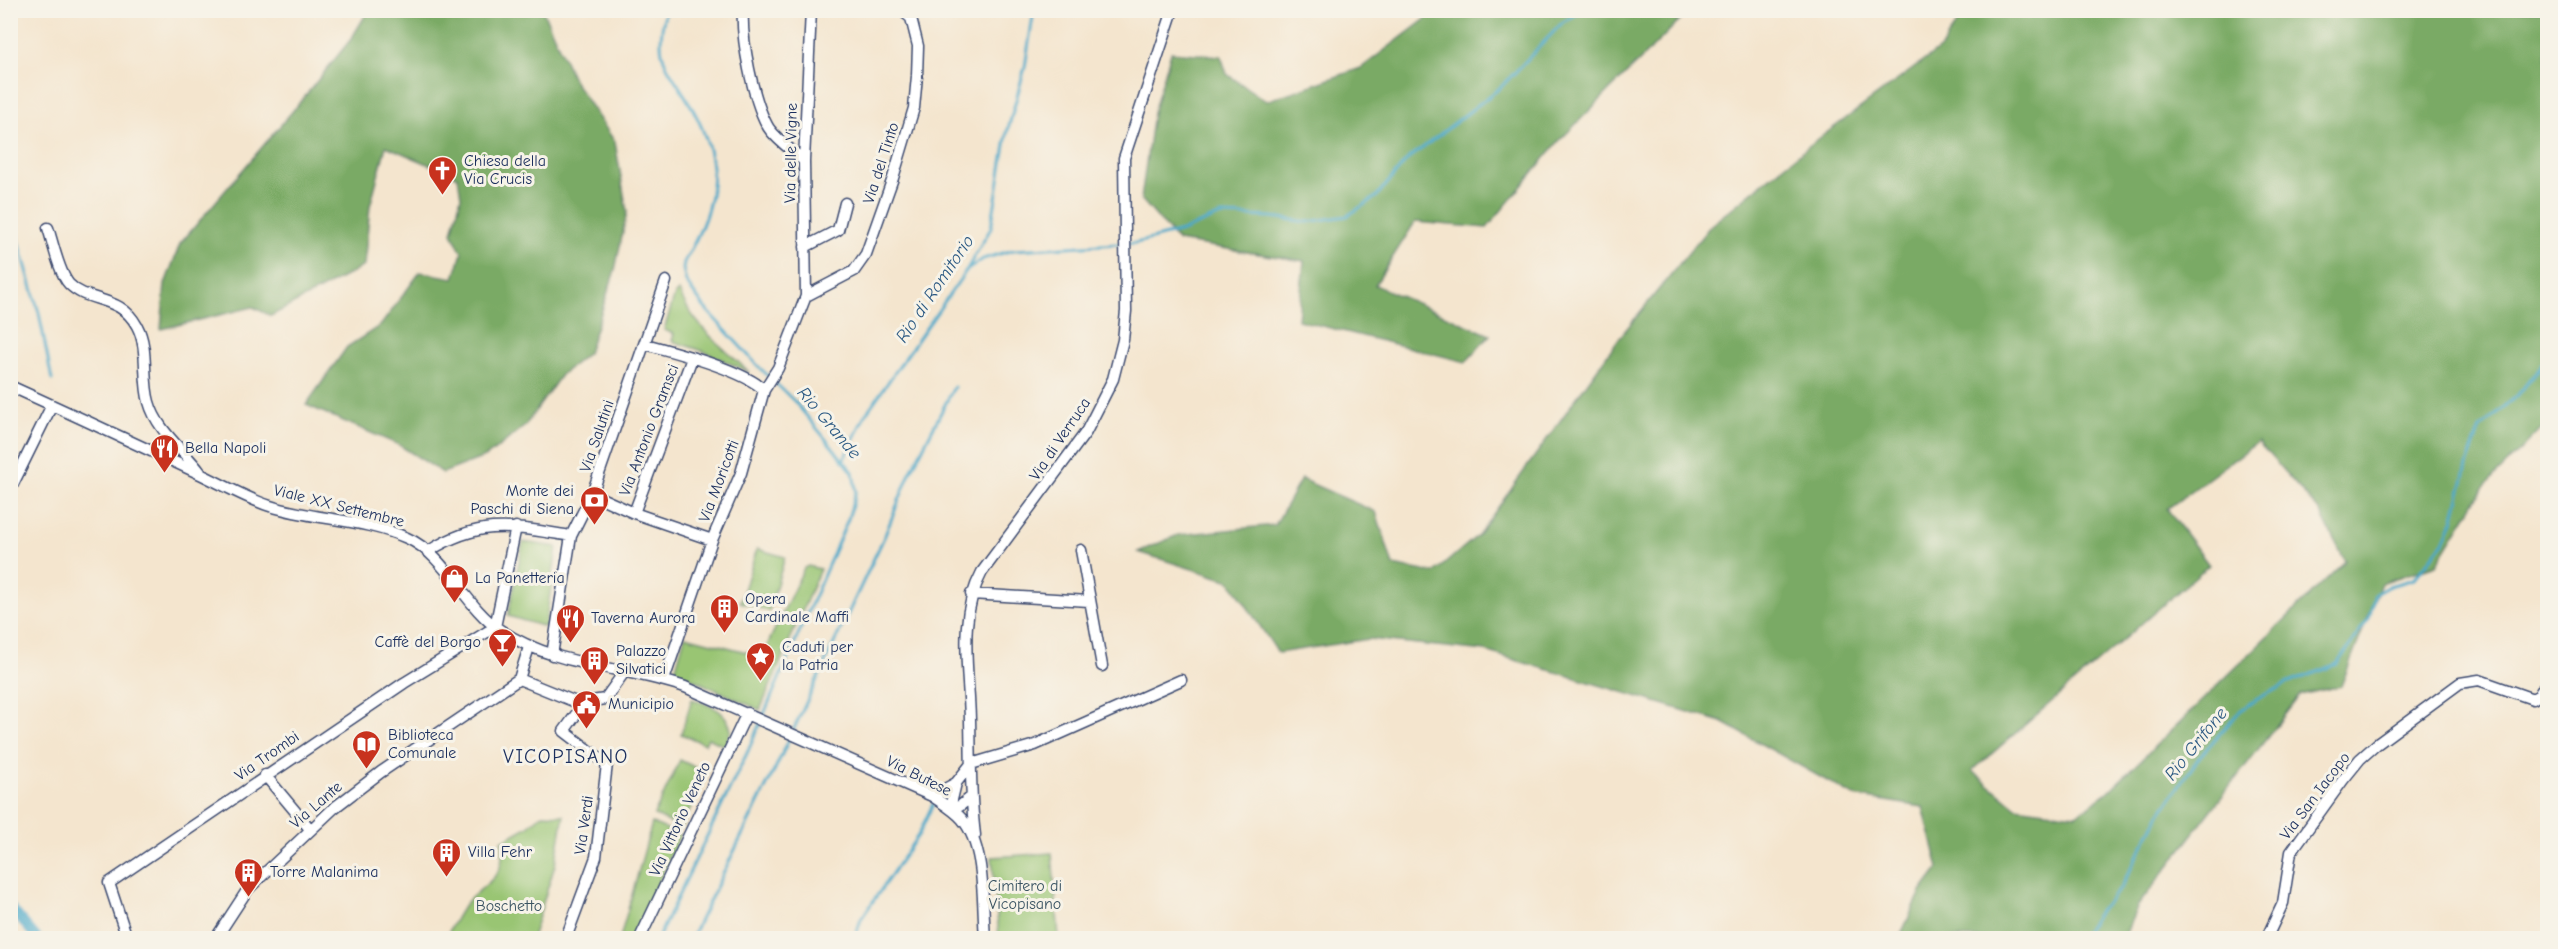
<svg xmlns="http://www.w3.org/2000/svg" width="2558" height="949" viewBox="0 0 2558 949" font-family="'Comic Neue',sans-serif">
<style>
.green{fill:#99c573;stroke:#5a7a68;stroke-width:1.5}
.forest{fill:#7aaa65;stroke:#4a6c62;stroke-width:1.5;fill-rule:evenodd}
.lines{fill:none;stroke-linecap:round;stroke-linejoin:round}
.stream{stroke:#4aa8c9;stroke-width:3}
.canal{stroke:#4aa8c9;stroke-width:10}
.minor-casing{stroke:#3c4a6f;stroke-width:13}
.minor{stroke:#fff;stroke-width:10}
.labels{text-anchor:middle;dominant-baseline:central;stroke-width:6;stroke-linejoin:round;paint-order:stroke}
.street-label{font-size:16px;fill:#1b2f5e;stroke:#f7f3e8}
.poi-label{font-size:16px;fill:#1b2f5e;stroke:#f7f3e8;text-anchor:start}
.park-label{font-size:16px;fill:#3a5463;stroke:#f7f3e8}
.water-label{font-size:18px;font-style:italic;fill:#2b5983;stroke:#f7f3e8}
.quarter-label{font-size:20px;letter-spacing:1.5px;fill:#1b2f5e;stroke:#f7f3e8}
</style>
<rect width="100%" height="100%" fill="#f7f3e8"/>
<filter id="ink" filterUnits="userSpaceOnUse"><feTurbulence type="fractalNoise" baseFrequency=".0167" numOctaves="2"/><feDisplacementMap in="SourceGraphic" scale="12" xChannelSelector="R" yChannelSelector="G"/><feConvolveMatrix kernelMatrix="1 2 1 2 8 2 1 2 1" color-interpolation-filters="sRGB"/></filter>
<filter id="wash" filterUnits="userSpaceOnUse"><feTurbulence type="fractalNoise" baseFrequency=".008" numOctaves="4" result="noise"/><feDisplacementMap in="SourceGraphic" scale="24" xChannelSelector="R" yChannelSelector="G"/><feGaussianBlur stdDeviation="1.35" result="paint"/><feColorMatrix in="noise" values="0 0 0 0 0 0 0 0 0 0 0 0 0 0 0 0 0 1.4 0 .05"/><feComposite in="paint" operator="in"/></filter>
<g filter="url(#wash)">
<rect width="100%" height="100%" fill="#f4e5ce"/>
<!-- green -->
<path class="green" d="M679 291C693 326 723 347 749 372L703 351 672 341 674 334 664 330 675 294Z
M523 542 557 547 545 627 508 616Z
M757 549 785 557 769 611 740 602Z
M808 566 820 569 760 710 675 671 685 636 762 656 804 568Z
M692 699C711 706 726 709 731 730L725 746 708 738 705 744 681 734Z
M680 760 707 773 681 828 654 815Z
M543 814 564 815 555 865 532 938H445C452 927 458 912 467 902 490 878 505 880 502 841L527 827Z
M652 823 680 835 633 938H620Z
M1052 853 1059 938H999L992 857Z"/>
<!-- forest -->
<path class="forest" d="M1965 10 2547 11V423L2484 487 2436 565 2381 583 2341 686 2300 695 2137 907 2124 938H1899L1921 892 1939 868 1923 807 1854 796 1722 722 1485 651 1369 639 1278 653 1230 581 1138 552 1178 535 1275 525 1301 479 1376 512 1393 565 1434 573 1479 534 1620 337 1711 225 1810 145 1941 48ZM2258 442 2320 512 2345 561 2108 792 2076 815 2016 807 1972 771 2209 565 2167 509Z
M368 11H543L574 81 615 142 627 212 615 270 588 353 561 375 525 426 487 456 443 473 399 445 306 405 347 347 381 325 420 272 454 278 462 253 452 233 461 197 458 177 386 146 370 206 364 266 271 316 253 307 161 329 165 284 180 244 301 101 351 39Z
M1436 11H1694L1685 15 1559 141 1487 228 1415 222 1375 285 1490 335 1466 362 1298 320 1304 261 1178 241 1141 199 1153 113 1171 52 1221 56 1227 74 1266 101 1361 68Z"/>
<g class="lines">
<!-- stream -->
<path class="stream" d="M10 210 39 313 52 380
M966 271 983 259 1013 250 1136 243 1182 231 1221 215 1272 217 1307 222 1347 216 1376 197 1407 160 1501 87 1563 22 1584 10
M843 461 865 415 966 271 991 228 1007 133 1025 67 1034 10
M658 938 748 751 848 519 856 491 853 472 795 402 759 367 704 307 686 282 683 269 684 262C719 202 724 160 687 99 664 61 654 57 666 10
M691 938 775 769 885 535 910 473 954 387
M855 938 861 919 919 834 933 804
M2080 938 2101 909 2120 889 2160 814 2200 756 2240 711 2252 702 2286 684 2337 664 2369 618 2375 594 2389 586 2414 579 2444 542 2453 521 2468 462 2480 428 2517 396 2548 357"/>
<!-- canal -->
<path class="canal" d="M10 907 37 938"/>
</g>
</g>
<g filter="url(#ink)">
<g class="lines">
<defs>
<path id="minor" d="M743 10C741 40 753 99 767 125 772 136 794 152 804 161
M48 228C53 243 59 273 69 284 88 304 120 294 137 326 149 348 142 378 149 402 157 431 183 449 200 472
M805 247 838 230 845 203
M806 296 854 271 866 254 893 178 914 108 917 76 918 46 911 18 901 10
M645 344C674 352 744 370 764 390
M10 386C72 414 134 443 196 472 220 483 245 498 270 506 315 520 365 519 407 538 446 555 464 606 500 630 555 667 624 666 685 687L932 796C942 803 954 810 962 819 986 847 982 903 985 938
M10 490 52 405
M592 494 634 513 712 540
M634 513 692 358
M1081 550 1102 666
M429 551C482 518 513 527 571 536
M971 594 1089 601
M495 627 516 527
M552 655 571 536 592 494 666 281
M519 679 583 705
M519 679 529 647
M664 680 712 540 741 473 764 390 778 368 806 296 804 161 811 10
M971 764 1035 745 1181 680
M265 775 310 829
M956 783 950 808 960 806 971 797
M932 796 956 783 971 764
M975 835C970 797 971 759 970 720 969 670 957 618 982 572L1086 432 1113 379 1123 340 1126 311 1124 158 1173 10
M127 938 109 883 404 683 495 627
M216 938 248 889 334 808 381 772 519 679
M566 938 596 857 607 764 564 731 585 702 605 699 625 671
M640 938 747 713
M2263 938 2268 935 2283 903 2291 852 2343 780 2360 759 2377 744 2460 683 2479 680 2533 699 2539 695 2548 680"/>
</defs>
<!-- minor casing -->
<use href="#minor" class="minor-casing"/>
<!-- minor -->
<use href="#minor" class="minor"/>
</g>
</g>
<!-- icons -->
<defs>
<symbol id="church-pin" viewBox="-11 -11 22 30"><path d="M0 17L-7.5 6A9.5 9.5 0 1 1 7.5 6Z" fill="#c8321e" stroke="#f7f3e8"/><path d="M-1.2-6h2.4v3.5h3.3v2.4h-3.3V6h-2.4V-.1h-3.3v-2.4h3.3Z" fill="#fff"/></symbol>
<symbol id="restaurant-pin" viewBox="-11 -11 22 30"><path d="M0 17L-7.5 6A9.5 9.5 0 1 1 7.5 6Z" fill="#c8321e" stroke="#f7f3e8"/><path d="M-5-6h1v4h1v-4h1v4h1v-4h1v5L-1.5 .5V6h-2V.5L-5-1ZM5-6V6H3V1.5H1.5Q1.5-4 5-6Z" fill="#fff"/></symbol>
<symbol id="bank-pin" viewBox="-11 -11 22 30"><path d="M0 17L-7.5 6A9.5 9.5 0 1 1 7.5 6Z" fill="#c8321e" stroke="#f7f3e8"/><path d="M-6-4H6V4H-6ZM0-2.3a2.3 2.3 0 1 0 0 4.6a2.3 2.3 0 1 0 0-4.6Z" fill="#fff"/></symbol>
<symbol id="shop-pin" viewBox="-11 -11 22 30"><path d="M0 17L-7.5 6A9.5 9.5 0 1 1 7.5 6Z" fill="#c8321e" stroke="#f7f3e8"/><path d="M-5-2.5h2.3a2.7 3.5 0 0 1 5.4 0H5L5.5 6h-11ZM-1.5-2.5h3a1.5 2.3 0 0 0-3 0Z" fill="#fff"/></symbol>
<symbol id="building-pin" viewBox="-11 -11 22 30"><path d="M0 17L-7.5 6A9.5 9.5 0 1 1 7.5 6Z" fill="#c8321e" stroke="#f7f3e8"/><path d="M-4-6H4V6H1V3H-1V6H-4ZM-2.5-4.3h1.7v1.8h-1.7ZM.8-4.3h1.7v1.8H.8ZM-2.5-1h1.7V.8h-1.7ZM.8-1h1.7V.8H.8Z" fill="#fff"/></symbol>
<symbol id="bar-pin" viewBox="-11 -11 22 30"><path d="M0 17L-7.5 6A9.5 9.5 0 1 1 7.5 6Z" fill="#c8321e" stroke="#f7f3e8"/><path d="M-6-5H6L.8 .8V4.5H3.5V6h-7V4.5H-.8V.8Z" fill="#fff"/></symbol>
<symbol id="sight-pin" viewBox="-11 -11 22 30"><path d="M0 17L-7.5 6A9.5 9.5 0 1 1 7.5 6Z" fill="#c8321e" stroke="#f7f3e8"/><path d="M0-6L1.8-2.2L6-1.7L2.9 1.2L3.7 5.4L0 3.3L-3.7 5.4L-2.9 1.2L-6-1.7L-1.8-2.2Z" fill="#fff"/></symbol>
<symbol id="civic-pin" viewBox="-11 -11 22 30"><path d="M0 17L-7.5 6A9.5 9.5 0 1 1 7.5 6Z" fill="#c8321e" stroke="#f7f3e8"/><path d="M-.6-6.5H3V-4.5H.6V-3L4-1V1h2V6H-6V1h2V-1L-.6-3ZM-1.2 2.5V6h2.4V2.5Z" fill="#fff"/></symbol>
<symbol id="library-pin" viewBox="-11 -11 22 30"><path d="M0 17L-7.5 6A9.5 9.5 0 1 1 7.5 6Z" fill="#c8321e" stroke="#f7f3e8"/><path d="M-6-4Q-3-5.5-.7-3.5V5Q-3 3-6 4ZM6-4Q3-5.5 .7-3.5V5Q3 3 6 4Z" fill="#fff"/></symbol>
</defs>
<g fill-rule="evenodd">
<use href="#church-pin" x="426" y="154" width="33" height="45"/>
<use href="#restaurant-pin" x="148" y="432" width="33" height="45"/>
<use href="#bank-pin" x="578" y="484" width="33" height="45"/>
<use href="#shop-pin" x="438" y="562" width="33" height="45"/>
<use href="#building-pin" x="708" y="592" width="33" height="45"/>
<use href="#restaurant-pin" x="554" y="602" width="33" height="45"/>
<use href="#bar-pin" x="486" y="626" width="33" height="45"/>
<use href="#sight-pin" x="744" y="640" width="33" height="45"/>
<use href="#building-pin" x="578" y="644" width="33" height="45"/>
<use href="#civic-pin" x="570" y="688" width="33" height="45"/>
<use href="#library-pin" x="350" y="728" width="33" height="45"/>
<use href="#building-pin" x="430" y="836" width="33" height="45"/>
<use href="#building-pin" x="232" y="856" width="33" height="45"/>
</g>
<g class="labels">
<!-- street labels -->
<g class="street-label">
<text transform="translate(791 153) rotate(-89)">Via delle Vigne</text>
<text transform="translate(881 163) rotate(-72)">Via del Tinto</text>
<text transform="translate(649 430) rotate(-69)">Via Antonio Gramsci</text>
<text transform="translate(597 436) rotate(-71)">Via Salutini</text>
<text transform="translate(1060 439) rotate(-56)">Via di Verruca</text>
<text transform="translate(719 481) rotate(-69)">Via Moricotti</text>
<text transform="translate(339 506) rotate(14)">Viale XX Settembre</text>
<text transform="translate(267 756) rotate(-35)">Via Trombi</text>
<text transform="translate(919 776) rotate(27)">Via Butese</text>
<text transform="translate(2315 796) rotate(-53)">Via San Iacopo</text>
<text transform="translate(316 805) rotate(-41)">Via Lante</text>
<text transform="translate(680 819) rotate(-65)">Via Vittorio Veneto</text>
<text transform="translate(584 825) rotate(-82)">Via Verdi</text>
</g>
<!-- poi labels -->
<g class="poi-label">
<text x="464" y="161">Chiesa della<tspan x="464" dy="18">Via Crucis</tspan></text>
<text x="185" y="448">Bella Napoli</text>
<text x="574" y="491" text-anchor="end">Monte dei<tspan x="574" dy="18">Paschi di Siena</tspan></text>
<text x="475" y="578">La Panetteria</text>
<text x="745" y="599">Opera<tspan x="745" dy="18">Cardinale Maffi</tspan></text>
<text x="591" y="618">Taverna Aurora</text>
<text x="481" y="642" text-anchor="end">Caffè del Borgo</text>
<text x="782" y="647">Caduti per<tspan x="782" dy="18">la Patria</tspan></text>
<text x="616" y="651">Palazzo<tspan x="616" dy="18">Silvatici</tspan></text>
<text x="608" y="704">Municipio</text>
<text x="388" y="735">Biblioteca<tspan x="388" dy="18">Comunale</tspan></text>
<text x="468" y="852">Villa Fehr</text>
<text x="270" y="872">Torre Malanima</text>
</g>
<!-- park labels -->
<g class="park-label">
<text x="1025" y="886">Cimitero di<tspan x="1025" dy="18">Vicopisano</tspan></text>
<text x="509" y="906">Boschetto</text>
</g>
<!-- water labels -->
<g class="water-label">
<text transform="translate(935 289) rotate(-56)">Rio di Romitorio</text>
<text transform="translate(829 423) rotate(50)">Rio Grande</text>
<text transform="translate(2196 744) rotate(-51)">Rio Grifone</text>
</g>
<!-- quarter labels -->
<g class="quarter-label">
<text x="566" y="756">VICOPISANO</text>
</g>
</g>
<!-- margin -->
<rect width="2558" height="949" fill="none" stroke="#f7f3e8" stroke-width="36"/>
</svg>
